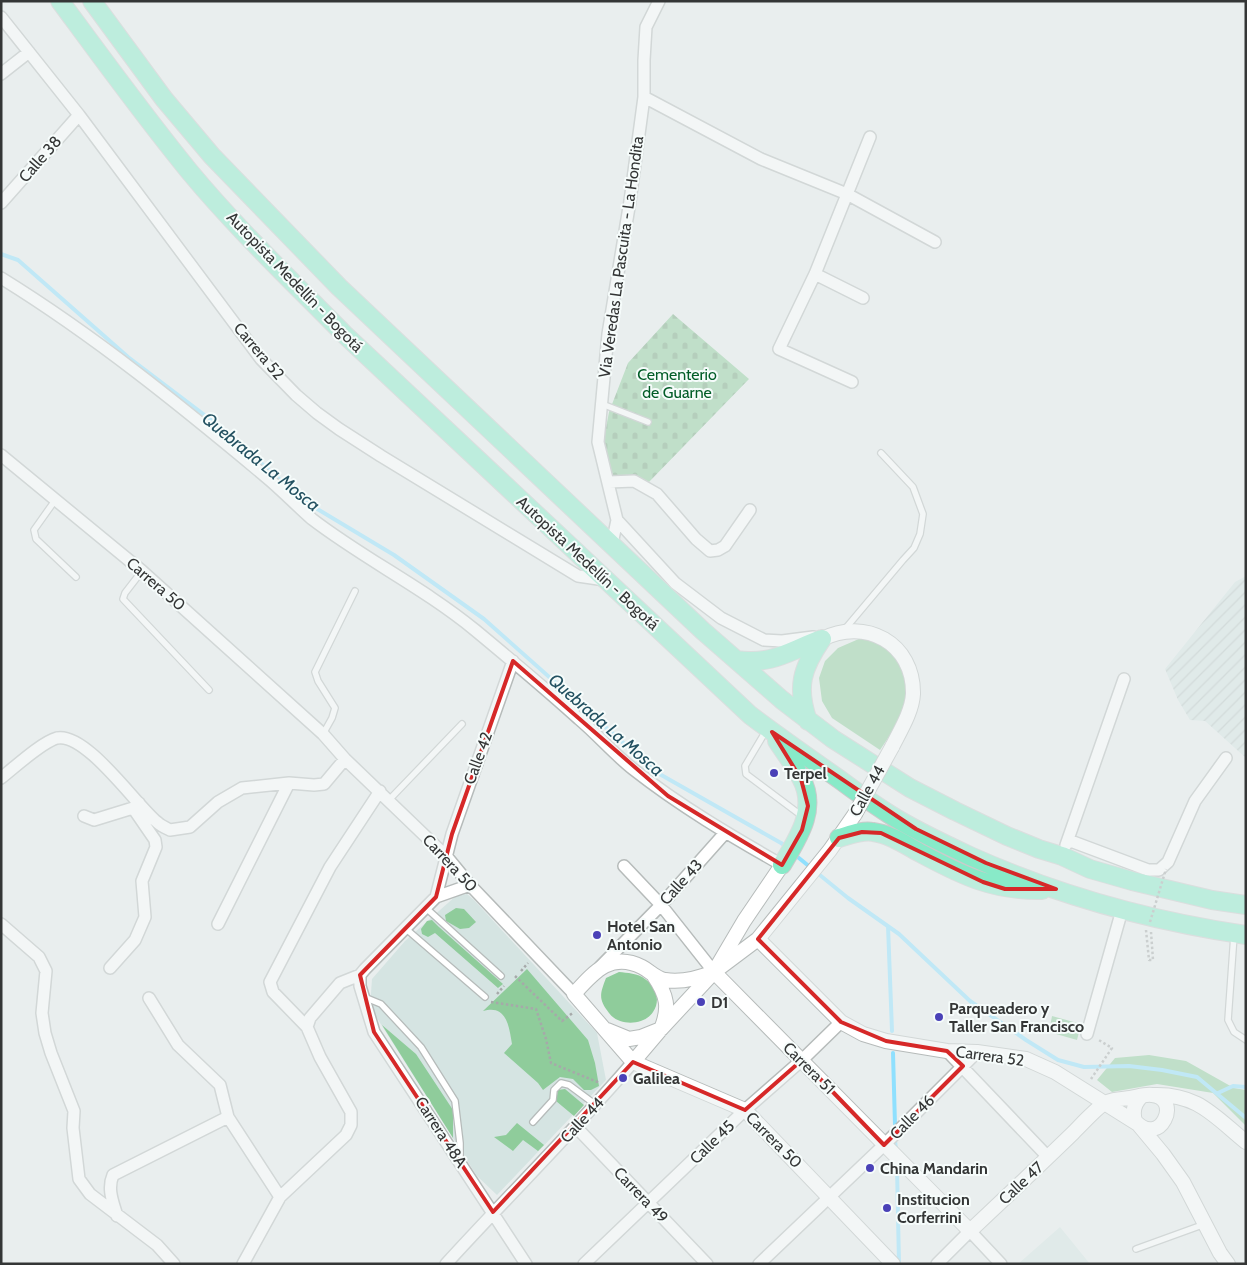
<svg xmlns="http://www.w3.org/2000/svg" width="1247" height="1265" viewBox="0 0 1247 1265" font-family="Cabin,sans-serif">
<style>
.built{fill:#d5e4e2}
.industrial{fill:url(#industrial-furrows)}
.cemetery{fill:url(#cemetery-stones)}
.park{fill:#8fcc9b}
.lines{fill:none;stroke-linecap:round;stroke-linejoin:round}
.stream{stroke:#8fe0fe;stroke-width:4}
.service-casing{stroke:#b6bbba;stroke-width:8}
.minor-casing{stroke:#b6bbba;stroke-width:14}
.tertiary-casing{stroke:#b6bbba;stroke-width:16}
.trunk-casing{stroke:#cacbcb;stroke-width:20}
.path{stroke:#a6a9a9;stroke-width:2.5;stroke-dasharray:2.5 2.5;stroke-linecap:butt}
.service{stroke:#fff;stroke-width:5.5}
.minor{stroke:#fff;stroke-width:11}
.tertiary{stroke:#fff;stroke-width:14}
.trunk{stroke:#88eac8;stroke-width:18}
.tertiary-bridge-casing{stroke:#b6bbba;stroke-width:16;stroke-linecap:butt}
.path-bridge{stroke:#a6a9a9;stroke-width:2.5;stroke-dasharray:2.5 2.5;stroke-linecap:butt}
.tertiary-bridge{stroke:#fff;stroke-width:14}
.marked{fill:none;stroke:#d62828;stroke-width:4;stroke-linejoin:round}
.poi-dot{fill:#4a41b7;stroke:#f6fcfb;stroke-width:2}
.labels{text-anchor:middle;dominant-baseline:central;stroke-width:4;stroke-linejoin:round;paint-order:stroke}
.street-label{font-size:16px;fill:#343636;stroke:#f6fcfb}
.park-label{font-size:16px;fill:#025d28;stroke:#f6fcfb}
.poi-label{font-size:16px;font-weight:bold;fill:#343636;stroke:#f6fcfb;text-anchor:start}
.water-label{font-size:18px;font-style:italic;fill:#235161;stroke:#f6fcfb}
</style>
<defs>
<pattern id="industrial-furrows" width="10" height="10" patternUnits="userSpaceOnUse" patternTransform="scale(1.25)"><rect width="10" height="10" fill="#d5e4e2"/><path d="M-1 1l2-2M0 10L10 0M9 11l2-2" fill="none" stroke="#b7c4c2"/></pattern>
<pattern id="cemetery-stones" width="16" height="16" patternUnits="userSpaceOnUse" patternTransform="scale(1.25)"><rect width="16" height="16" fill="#8fcc9b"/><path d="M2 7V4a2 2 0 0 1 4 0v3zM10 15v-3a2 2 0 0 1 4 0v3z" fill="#76a67f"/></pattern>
</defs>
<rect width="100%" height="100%" fill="#e9eeee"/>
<!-- built -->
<path class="built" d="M467 894 474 900 597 1033 606 1080 497 1195 477 1176 370 1007 372 979 405 941 457 895Z
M1060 1227 1090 1264H1018Z"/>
<!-- industrial -->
<path class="industrial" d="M1246 576V758L1205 721 1190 720 1178 700 1165 669 1235 582Z"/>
<!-- cemetery -->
<path class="cemetery" d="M673 314 749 379 649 482 636 475 613 476 603 443 609 412 628 363Z"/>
<!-- park -->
<path class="park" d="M861 638 890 648 904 667 909 688 904 714 880 750 832 718 822 701 819 678 825 661 838 648Z
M456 908 464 909 476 922 469 928 460 929 446 921 445 915Z
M432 920 439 927 503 984 498 988 435 933 428 937 422 934 421 929 427 921Z
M527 969 588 1040 595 1063 599 1086 591 1090H584L573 1079 560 1077 543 1090 538 1083 504 1053 512 1044C509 1027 507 1004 483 1011Z
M619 972C627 973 638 973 645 979 656 987 661 1000 653 1012 644 1026 618 1026 609 1013 598 999 600 994 606 978Z
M1052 1016 1081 1024 1077 1040 1049 1032Z
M382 1025 416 1054 453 1110V1138Z
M1149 1055 1186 1061 1234 1088 1246 1090V1126L1213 1093 1157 1084 1112 1092 1097 1080 1115 1058Z
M565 1089 584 1105 574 1116 556 1101 558 1090Z
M517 1123 544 1145 538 1151 523 1140 513 1151 494 1137 506 1135Z"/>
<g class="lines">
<!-- stream -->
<path class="stream" d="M1 254 18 260 128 357 219 426 304 501 394 555 484 619 656 772 781 843 787 847
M794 854 848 898 899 934 970 1001 1026 1040 1058 1060 1084 1067 1129 1066 1162 1070 1197 1077 1246 1118
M888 926 892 1031
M893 1053 895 1125
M1218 1093 1233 1086 1246 1087
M895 1141 896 1149
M897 1167 899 1264"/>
<defs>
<path id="service" d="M602 404 648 422
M56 499 34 530 36 539 76 577
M142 571 125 593 123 599 209 690
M845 629 903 560 914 548 920 534 923 514 913 487 881 453
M767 729 745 766 746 774 802 816
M323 734 332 718 335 708 318 681 315 672 355 591
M389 800 462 724
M426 908 501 976
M405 928 485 997
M1234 935 1228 1020 1234 1032 1246 1040
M364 997 381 1004 421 1047 455 1101 460 1143V1160
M533 1122 553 1100 554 1090 561 1083 569 1085 596 1105
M1136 1249 1205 1224"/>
<path id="minor" d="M1 17 79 115 261 359 296 395 317 413 339 429 381 456 578 576 605 580
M1 74 29 52
M644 97 761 159 847 194 935 242
M1 203 79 115
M815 274 863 298
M1 278C95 336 181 406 265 476 281 489 296 505 312 519 364 559 424 588 475 630 510 659 545 688 579 719 598 735 614 754 633 769 680 806 731 836 782 865
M852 382 779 349 815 274 870 137
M1 455 142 571 323 734 345 759 447 857 470 885 574 994
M609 482 634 481 657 494 696 539 710 551 718 550 725 546 750 510
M617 520 675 583 721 618 764 640 782 641 813 637
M612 544 617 520 598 442 608 334 630 201 644 97V60L646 27 659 1
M1 778C15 767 42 742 57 738 86 732 136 805 157 822 161 826 166 828 170 830L190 827 218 802 242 788 289 783 314 785 324 784 345 759
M84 816 94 820 133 808
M1068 840 1148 870H1159L1168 862 1195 801 1226 758
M1066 845 1124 679
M624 866 661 905 714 972
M470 885 436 897 365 969 360 975V986L374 1032 526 1264
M436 897 452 834 513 661
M1 924 39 957 46 971 42 1013 45 1033 51 1053 74 1111 73 1128 79 1179 90 1194 157 1245 174 1264
M218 924 289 783
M600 967 661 905 725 833
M110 968 135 940 145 917 142 881 156 847 155 840 133 808 139 803
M149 998 178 1045 220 1085 228 1117 280 1197
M307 1027 310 1018 340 983 360 975
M1087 1034 1122 910
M947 1051 1048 1157
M576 1127 707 1264
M117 1216C113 1202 107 1189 113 1175L228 1117
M243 1264 280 1197 346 1135 351 1125V1112L320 1057 307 1027 273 992 270 982 330 867 380 791
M446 1264C508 1196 573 1132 633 1062
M584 1264 745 1110 802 1060 841 1022
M759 1264 884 1145 977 1052
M937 1264 970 1231 1001 1264"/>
<path id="tertiary" d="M822 639C865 617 914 643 913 694 912 712 900 731 892 747
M758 939 841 1022 863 1034 886 1041 947 1051 977 1052 1026 1059 1055 1072 1138 1124 1163 1154 1183 1182 1220 1253 1228 1264
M718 965 744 921 782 865
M714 972 970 1231C1005 1198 1039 1166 1073 1133 1080 1126 1100 1104 1107 1102 1114 1099 1122 1099 1130 1098 1137 1097 1145 1094 1152 1095 1183 1098 1160 1149 1135 1121 1132 1111 1134 1103 1142 1096
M714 972C699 978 682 983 665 980 655 978 650 971 642 967 611 951 593 973 574 994L633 1062 745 1110 893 1264
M607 1030 629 1039 641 1037 661 1029C670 1008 667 995 654 976
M633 1062 661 1029 714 972 758 939 830 850 855 814
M1152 1095C1197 1093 1213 1115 1246 1142"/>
<path id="trunk" d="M60 1C102 58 144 116 189 171 237 229 292 281 344 334L750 715C779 737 809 758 839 779 855 791 872 803 889 814 914 830 942 843 970 856 1057 895 1151 921 1246 935
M92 1 164 99 212 156 339 287 703 631 782 700 833 739 910 788 955 811 1007 836 1039 849 1062 856 1090 869 1132 881 1212 900 1246 905
M736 660C774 665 788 651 822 639
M808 721C796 687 802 668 822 639
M777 741C785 753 794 765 801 778 818 809 798 838 782 865
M839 838C850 835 862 830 873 832 890 834 907 846 922 854 963 876 994 891 1042 890"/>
</defs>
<!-- service casing -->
<use href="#service" class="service-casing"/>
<!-- minor casing -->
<use href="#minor" class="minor-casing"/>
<!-- tertiary casing -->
<use href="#tertiary" class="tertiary-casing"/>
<!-- trunk casing -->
<use href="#trunk" class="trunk-casing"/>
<!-- path -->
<path class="path" d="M1146 930 1149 960H1153L1151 932
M521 971 528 963
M515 976 562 1021 574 1012
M497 994 504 986
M491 1002 536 1009 546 1039 551 1063 600 1083
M1091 1079 1112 1048 1097 1039"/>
<!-- service -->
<use href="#service" class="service"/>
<!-- minor -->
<use href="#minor" class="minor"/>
<!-- tertiary -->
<use href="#tertiary" class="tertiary"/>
<!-- trunk -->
<use href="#trunk" class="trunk"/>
<defs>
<path id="tertiary-bridge" d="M855 814 892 747"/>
</defs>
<!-- tertiary-bridge casing -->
<use href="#tertiary-bridge" class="tertiary-bridge-casing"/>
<!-- path-bridge -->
<path class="path-bridge" d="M1150 922 1166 869"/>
<!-- tertiary-bridge -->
<use href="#tertiary-bridge" class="tertiary-bridge"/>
</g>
<!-- marked area -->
<path d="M0 0H1247V1265H0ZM513 661 668 796 782 865 802 830 808 806 801 779 772 732 916 829 986 863 1056 889H1005L983 882 881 833 862 832 839 838 758 939 841 1022 886 1041 947 1051 963 1066 884 1145 802 1060 745 1110 633 1062 493 1212 374 1032 360 975 436 897 452 834Z" fill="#e9eeee" fill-opacity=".55" fill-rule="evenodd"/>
<path class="marked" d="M513 661 668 796 782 865 802 830 808 806 801 779 772 732 916 829 986 863 1056 889H1005L983 882 881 833 862 832 839 838 758 939 841 1022 886 1041 947 1051 963 1066 884 1145 802 1060 745 1110 633 1062 493 1212 374 1032 360 975 436 897 452 834Z"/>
<!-- markers -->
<g class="poi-dot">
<circle cx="774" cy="773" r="5"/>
<circle cx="597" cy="935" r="5"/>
<circle cx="701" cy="1002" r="5"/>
<circle cx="939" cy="1017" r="5"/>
<circle cx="623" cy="1078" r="5"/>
<circle cx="870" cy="1168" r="5"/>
<circle cx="887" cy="1208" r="5"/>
</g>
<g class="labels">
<!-- street labels -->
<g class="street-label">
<text transform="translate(40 159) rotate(-49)">Calle 38</text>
<text transform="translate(621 257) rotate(-82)">Via Veredas La Pascuita - La Hondita</text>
<text transform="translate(295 282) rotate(46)">Autopista Medellín - Bogotá</text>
<text transform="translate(259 351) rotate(50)">Carrera 52</text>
<text transform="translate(588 563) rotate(43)">Autopista Medellín - Bogotá</text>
<text transform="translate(156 584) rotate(41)">Carrera 50</text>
<text transform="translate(478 758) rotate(-70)">Calle 42</text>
<text transform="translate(867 791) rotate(-61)">Calle 44</text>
<text transform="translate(450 863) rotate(47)">Carrera 50</text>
<text transform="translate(681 882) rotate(-48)">Calle 43</text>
<text transform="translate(990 1056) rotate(8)">Carrera 52</text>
<text transform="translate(809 1068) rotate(45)">Carrera 51</text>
<text transform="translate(912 1117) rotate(-45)">Calle 46</text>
<text transform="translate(582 1120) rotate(-47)">Calle 44</text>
<text transform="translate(441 1132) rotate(57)">Carrera 48A</text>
<text transform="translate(774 1140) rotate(45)">Carrera 50</text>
<text transform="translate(712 1142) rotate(-44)">Calle 45</text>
<text transform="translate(1021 1183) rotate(-43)">Calle 47</text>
<text transform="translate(641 1195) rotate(46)">Carrera 49</text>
</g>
<!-- park labels -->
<g class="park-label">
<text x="677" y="374">Cementerio<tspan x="677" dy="18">de Guarne</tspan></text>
</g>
<!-- poi labels -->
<g class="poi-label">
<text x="784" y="773">Terpel</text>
<text x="607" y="926">Hotel San<tspan x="607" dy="18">Antonio</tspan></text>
<text x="711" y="1002">D1</text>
<text x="949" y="1008">Parqueadero y<tspan x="949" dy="18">Taller San Francisco</tspan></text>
<text x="633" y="1078">Galilea</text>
<text x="880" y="1168">China Mandarin</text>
<text x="897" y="1199">Institucion<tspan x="897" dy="18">Corferrini</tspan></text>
</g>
<!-- water labels -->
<g class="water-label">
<text transform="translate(261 462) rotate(39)">Quebrada La Mosca</text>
<text transform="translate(606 725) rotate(41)">Quebrada La Mosca</text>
</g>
</g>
<!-- border -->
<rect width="1247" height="1265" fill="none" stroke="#343636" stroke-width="5"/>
</svg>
